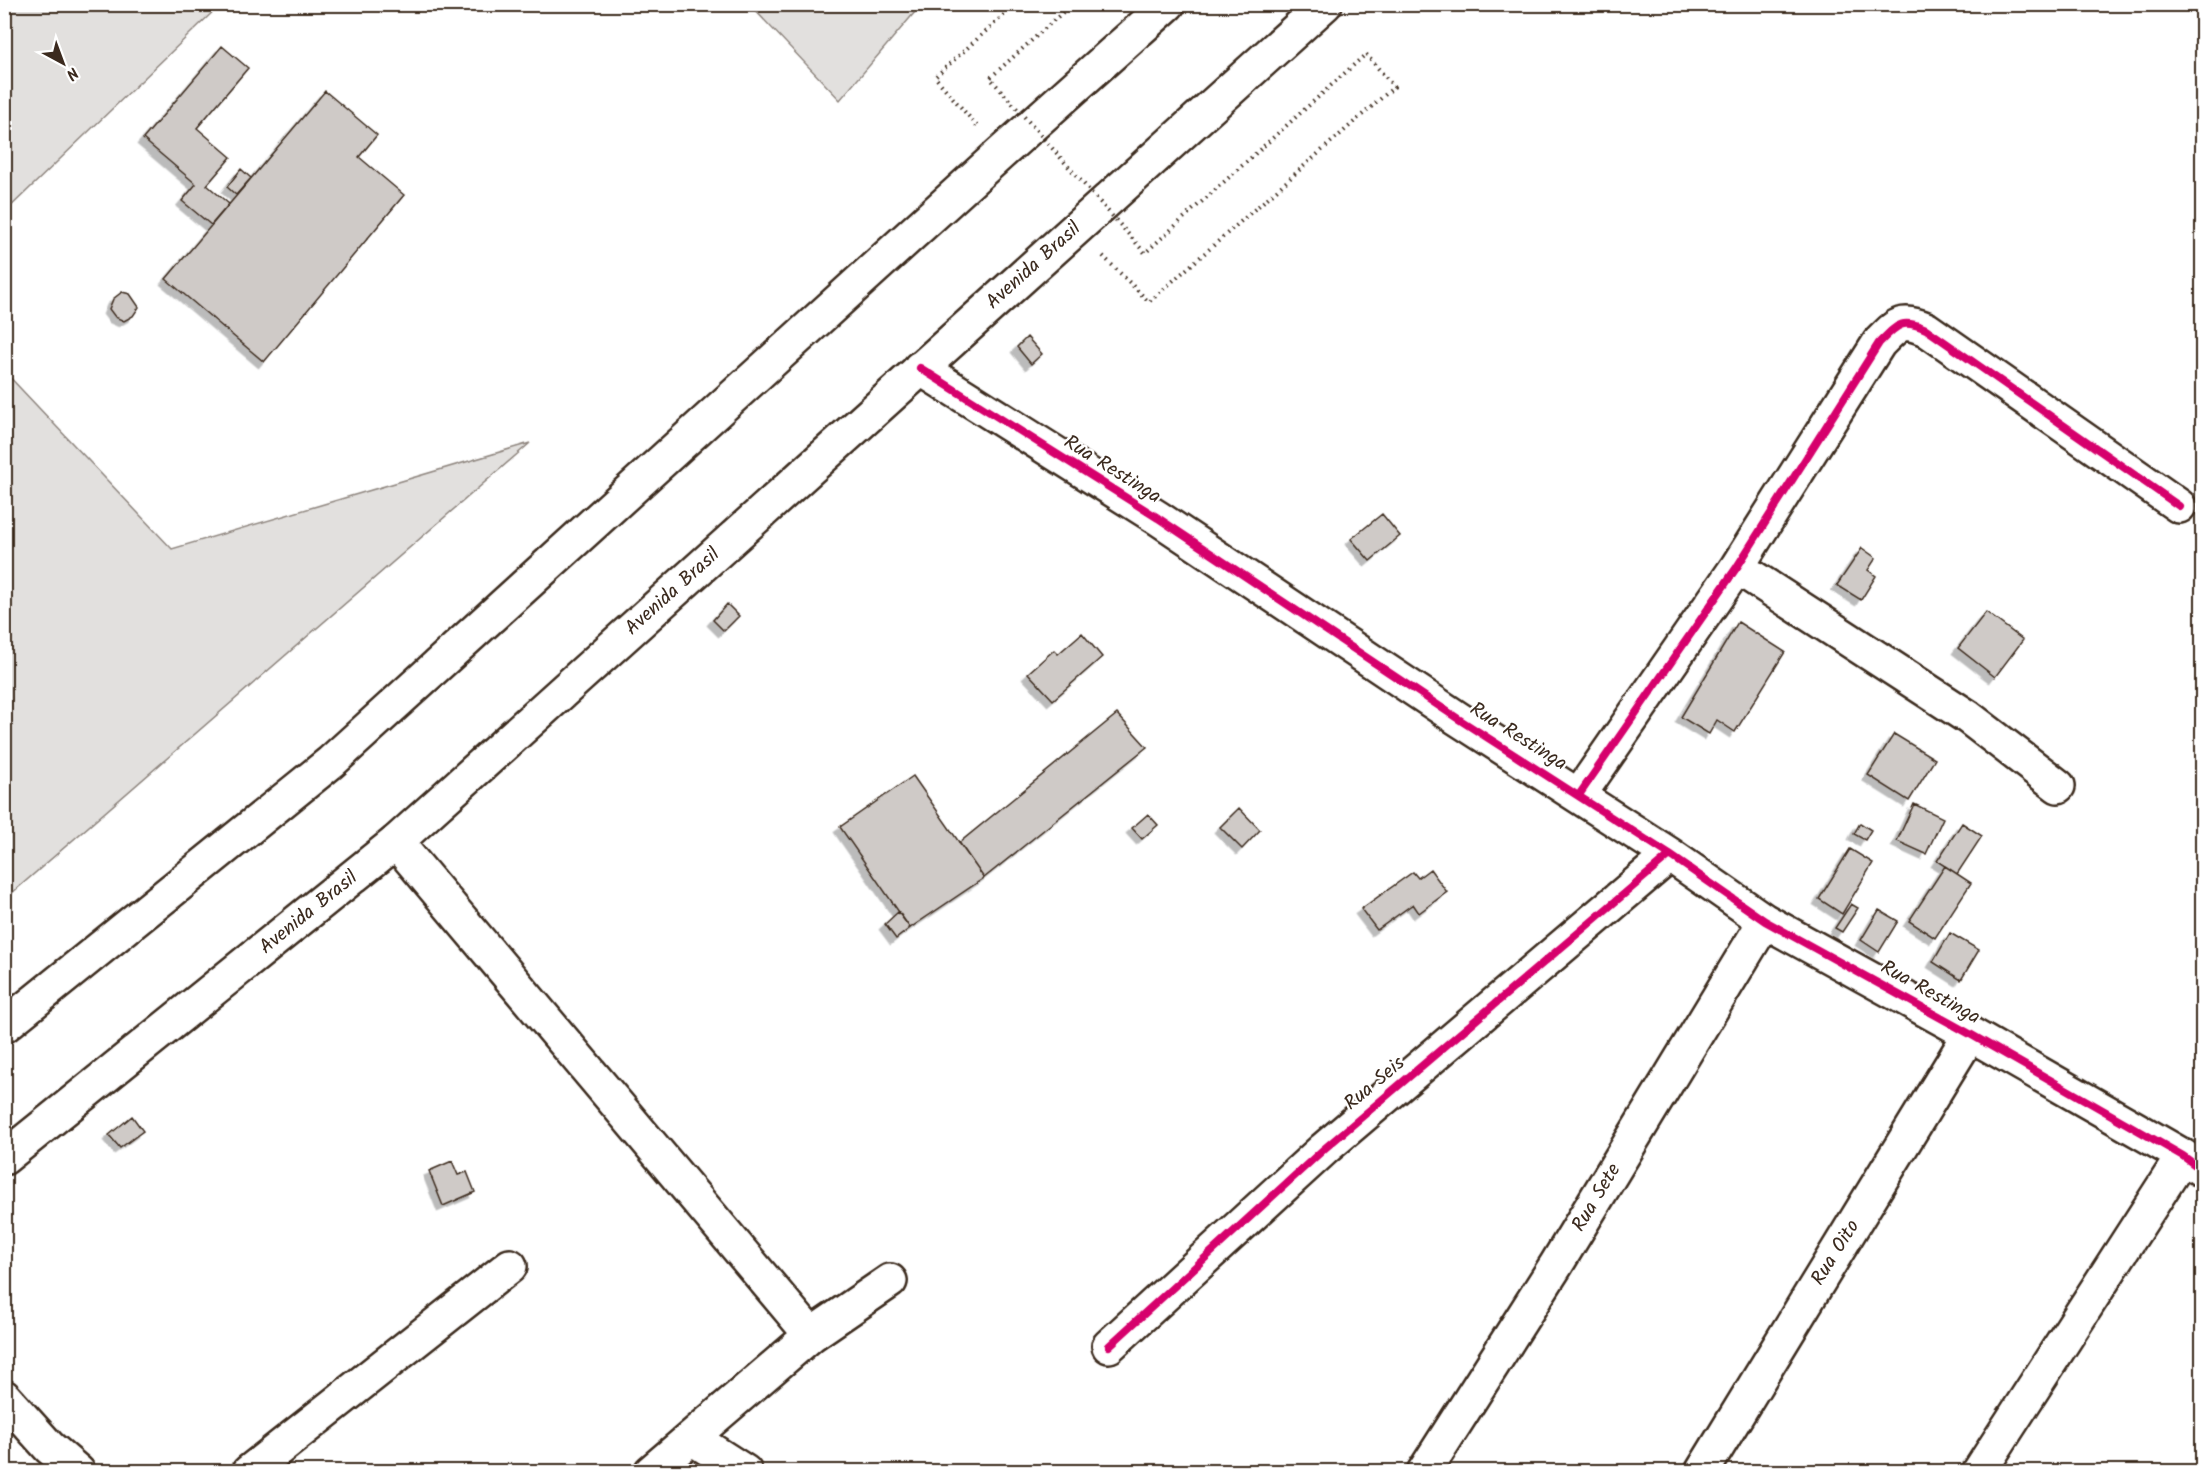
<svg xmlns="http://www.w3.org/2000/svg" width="2207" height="1476" viewBox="0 0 2207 1476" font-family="Kalam,sans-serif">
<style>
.green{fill:#e2e0de;stroke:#8e857e;stroke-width:1.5}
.building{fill:#cfcac7;stroke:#3b2a1e;stroke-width:1.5;filter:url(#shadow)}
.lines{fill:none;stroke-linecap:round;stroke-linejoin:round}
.minor-casing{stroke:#3b2a1e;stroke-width:38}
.highway-casing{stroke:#3b2a1e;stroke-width:38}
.path{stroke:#3b2a1e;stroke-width:4;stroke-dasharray:1.5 4.5;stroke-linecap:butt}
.minor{stroke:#fff;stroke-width:33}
.highway{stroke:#fff;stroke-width:33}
.path-bridge{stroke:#3b2a1e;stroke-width:4;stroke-dasharray:1.5 4.5;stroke-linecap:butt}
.cycleway-casing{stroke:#fff;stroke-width:11}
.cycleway{stroke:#d6006c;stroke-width:8}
.labels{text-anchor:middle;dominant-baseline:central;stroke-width:4.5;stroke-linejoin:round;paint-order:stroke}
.street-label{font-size:20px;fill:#3b2a1e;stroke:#fff}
</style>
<defs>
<filter id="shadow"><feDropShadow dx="-5.5" dy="5.5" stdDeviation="0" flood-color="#0004"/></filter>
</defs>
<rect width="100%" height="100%" fill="#fff"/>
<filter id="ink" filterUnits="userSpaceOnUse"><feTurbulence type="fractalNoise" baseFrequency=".0167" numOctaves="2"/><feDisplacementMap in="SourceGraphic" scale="12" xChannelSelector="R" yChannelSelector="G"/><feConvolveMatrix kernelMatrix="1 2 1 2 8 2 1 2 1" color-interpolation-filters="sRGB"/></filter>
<g filter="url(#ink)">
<!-- green -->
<path class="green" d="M5 4H220V5L5 212Z
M750 5H921L840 100Z
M4 371 172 549 530 443 5 899Z"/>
<!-- building -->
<path class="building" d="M222 46 248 68 197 128 231 157 207 185 229 204 211 225 182 201 196 184 143 139Z
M325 91 377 135 359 157 404 195 264 362 166 279Z
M241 169 251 178 236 195 227 187Z
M122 292 130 294 139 307 133 316 124 321 115 317 109 309 113 299Z
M1027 337 1042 354 1031 364 1017 347Z
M1382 514 1400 536 1370 561 1351 539Z
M1862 548 1876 558 1868 570 1876 576 1861 600 1837 585Z
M727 604 739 616 724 631 713 620Z
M1986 612 2023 640 1995 677 1958 648Z
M1738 622 1785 652 1735 732 1717 720 1709 734 1681 717Z
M1082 633 1102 657 1053 700 1028 673 1054 650 1058 654Z
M1117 714 1147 747 984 878 959 843Z
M1894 734 1935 759 1909 801 1868 775Z
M913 776 984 878 910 928 840 827Z
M1914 804 1943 818 1926 854 1897 841Z
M1239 808 1260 830 1242 849 1220 827Z
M1148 814 1158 825 1142 839 1132 828Z
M1860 823 1871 830 1865 840 1854 834Z
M1962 823 1982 836 1957 874 1937 861Z
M1850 849 1873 863 1842 914 1819 899Z
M1945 866 1971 883 1935 938 1909 921Z
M1430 869 1447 892 1419 913 1413 904 1377 930 1361 909 1413 872 1418 878Z
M1851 904 1858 908 1842 932 1835 928Z
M1879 910 1898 921 1879 952 1861 940Z
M898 912 910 928 896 939 885 924Z
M1950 933 1979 950 1961 980 1933 962Z
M132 1116 143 1131 120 1148 109 1135Z
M452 1161 458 1175 467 1172 475 1192 443 1206 429 1171Z"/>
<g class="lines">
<defs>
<path id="minor" d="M920 368 1158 518 1457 718 1670 855 1765 921 1970 1034 2183 1156 2202 1170
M1737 567 1968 717 2058 786
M1579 795 1737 567 1879 343C1897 325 1901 318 1926 329L2179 506
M396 842 811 1335
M1109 1346 1324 1149 1670 855
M4 1397 49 1447 78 1472
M692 1438 745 1472
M249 1472 510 1266
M651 1472 811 1335 890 1281
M1424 1472 1556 1265 1765 921
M1702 1472 1970 1034
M1979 1472 2183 1156"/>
<path id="highway" d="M4 1026 331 762 1000 154 1168 4
M4 1158 396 842 1325 4"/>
</defs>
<!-- minor casing -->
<use href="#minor" class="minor-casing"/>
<!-- highway casing -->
<use href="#highway" class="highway-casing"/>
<!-- path -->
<path class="path" d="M977 126 935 77 1016 4
M1103 256 1149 302"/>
<!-- minor -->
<use href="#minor" class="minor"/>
<!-- highway -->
<use href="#highway" class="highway"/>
<!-- path-bridge -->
<path class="path-bridge" d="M1072 4 990 78 1145 253 1366 54 1394 87 1149 302"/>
<defs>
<path id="cycleway" d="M920 368 1158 518 1457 718 1670 855 1765 921 1970 1034 2183 1156 2202 1170
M1579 795 1737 567 1879 343C1897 325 1901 318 1926 329L2179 506
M1109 1346 1324 1149 1670 855"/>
</defs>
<!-- cycleway casing -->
<use href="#cycleway" class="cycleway-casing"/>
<!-- cycleway -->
<use href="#cycleway" class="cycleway"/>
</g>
</g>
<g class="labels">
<!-- street labels -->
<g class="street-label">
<text transform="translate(1034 266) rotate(-42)">Avenida Brasil</text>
<text transform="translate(1112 470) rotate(32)">Rua Restinga</text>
<text transform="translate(673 592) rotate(-42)">Avenida Brasil</text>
<text transform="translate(1518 737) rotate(32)">Rua Restinga</text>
<text transform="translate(309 913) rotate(-39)">Avenida Brasil</text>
<text transform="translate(1930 993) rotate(29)">Rua Restinga</text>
<text transform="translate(1375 1084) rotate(-40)">Rua Seis</text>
<text transform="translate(1597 1198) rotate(-59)">Rua Sete</text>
<text transform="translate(1836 1253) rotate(-58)">Rua Oito</text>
</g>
</g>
<!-- margin -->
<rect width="2207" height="1476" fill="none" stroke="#fff" stroke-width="24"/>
<rect x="12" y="12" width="2183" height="1452" fill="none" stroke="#3b2a1e" stroke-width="2" filter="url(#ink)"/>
<!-- north arrow -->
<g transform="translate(63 63) rotate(139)" stroke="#ffffff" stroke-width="4.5" paint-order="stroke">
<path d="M0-4.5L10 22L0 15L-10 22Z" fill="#3b2a1e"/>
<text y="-9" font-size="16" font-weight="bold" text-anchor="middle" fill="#3b2a1e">N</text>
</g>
</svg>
